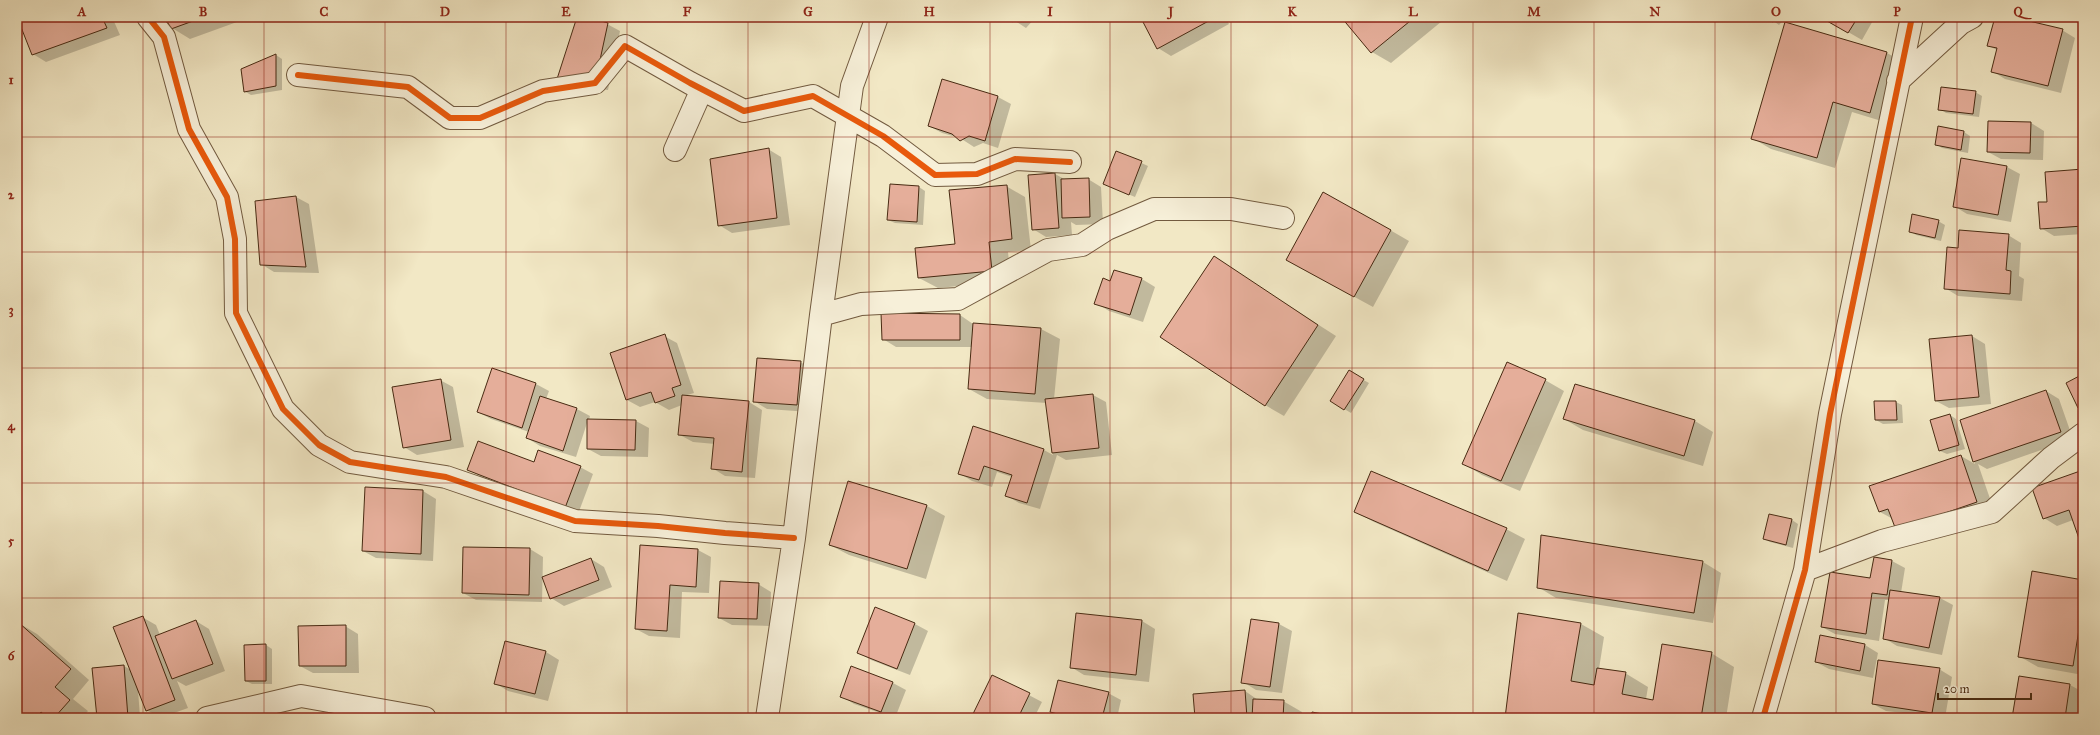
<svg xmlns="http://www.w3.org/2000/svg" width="2100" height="735" viewBox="0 0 2100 735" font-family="'IM FELL Great Primer',serif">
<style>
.shadow{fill:#0003}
.building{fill:#e5ae9a;stroke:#482a12}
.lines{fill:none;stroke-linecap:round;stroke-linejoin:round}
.minor-casing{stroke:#725a3f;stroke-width:24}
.minor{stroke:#f7f0d9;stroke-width:22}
.cycleway-casing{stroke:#f7f0d9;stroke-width:8}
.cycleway{stroke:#e8590c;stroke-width:6}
.grid{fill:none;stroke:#8f2418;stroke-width:1;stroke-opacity:0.55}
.neatline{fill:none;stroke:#8f2418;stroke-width:1.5}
.grid-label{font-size:13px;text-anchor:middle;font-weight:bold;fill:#8f2418}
</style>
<rect width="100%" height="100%" fill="#f2e8c5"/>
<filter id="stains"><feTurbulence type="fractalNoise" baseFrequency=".005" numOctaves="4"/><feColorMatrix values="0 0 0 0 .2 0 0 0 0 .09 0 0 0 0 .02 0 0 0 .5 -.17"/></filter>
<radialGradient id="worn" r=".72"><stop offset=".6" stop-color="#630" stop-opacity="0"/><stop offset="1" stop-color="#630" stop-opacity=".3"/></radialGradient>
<!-- shadow -->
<path class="shadow" d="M17 17H112L120 35 46 62 33 54Z
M167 17H248V18L190 39 172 28Z
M578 17H585L607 24 620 31 608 90 571 86Z
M1009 17H1036L1026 28Z
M1154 17H1225L1229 24 1171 56 1158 48Z
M1343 17H1447L1391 63 1372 52Z
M1768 17H1786L1779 25Z
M1822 17H1875L1862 40Z
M1996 17H2008L2062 30 2075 38 2061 93 2005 79 1992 71 1997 50 1989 46Z
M1887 53 1905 63 1888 123 1852 112 1835 168 1771 149 1752 138Z
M276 55 282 59V90L251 95 244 91Z
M942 81 998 97 1011 104 998 148 983 143 974 147 960 138 942 133 929 126Z
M1975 92 1982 96 1979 117 1946 113 1940 109Z
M2031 123 2044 131 2043 160 2001 159 1988 152Z
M1939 128 1964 132 1970 136 1968 153 1942 148 1936 144Z
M768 149 781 157 790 225 732 233 719 225Z
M1117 152 1148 166 1135 197 1104 184Z
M2007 167 2020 174 2011 222 1967 214 1954 206Z
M2083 170V234L2054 236 2041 228 2048 203Z
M1055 174 1066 180 1088 179 1101 187 1103 224 1076 225 1071 222 1072 235 1046 237 1033 229Z
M891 185 919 187 925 191 923 225 895 223 888 220Z
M1006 186 1025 197 1031 250 1008 252 1011 281 938 288 919 278 956 245Z
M296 197 309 204 319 273 274 272 261 264 256 202Z
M1938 221 1945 225 1941 241 1916 235 1910 231Z
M1390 230 1409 241 1373 307 1305 270Z
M2008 235 2021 243 2019 276 2024 279 2022 301 1958 296 1945 288 1959 249Z
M1214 258 1336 336 1284 416 1265 405Z
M1114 271 1142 279 1155 287 1143 322 1109 311 1096 303 1111 282Z
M960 315 973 324 1041 329 1060 339 1054 399 1093 395 1106 402 1112 455 1066 460 1057 455 1040 509 1019 503 1006 495 1012 477 997 472 992 487 972 481 959 473 974 428 1044 450 1053 455 1047 403 987 399 969 389 972 347H896L883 339Z
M664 336 677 343 694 393 684 396 749 402 762 410 755 478 725 476 712 468 715 444 693 442 680 435 682 405 669 410 655 402 640 407 627 400 611 353Z
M1972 336 1985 344 1991 404 1949 408 1936 401Z
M800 362 813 369 810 412 767 409 754 401Z
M493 369 536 384 549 391 546 399 577 409 590 416 589 420 636 421 649 428 648 457 601 456 588 449 587 423 576 457 540 446 527 438 529 432 491 419 478 412Z
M1349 372 1369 383 1351 413 1331 401Z
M2083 376V410L2078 408Z
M440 380 453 387 464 447 417 455 404 447Z
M1545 380 1564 391 1520 491 1482 475 1464 464Z
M2046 391 2059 399 2073 439 1987 469 1978 464 1995 513 1893 519 1880 512 1961 456 1975 464 1961 421Z
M1896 402 1902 405 1903 423 1883 424 1876 420Z
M1950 415 1956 419 1965 449 1947 454 1940 451 1931 420Z
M1564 419 1695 421 1713 432 1703 466 1583 430Z
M580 467 593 474 578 514 481 477 468 469Z
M2083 471V547L2073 520 2057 526 2044 518Z
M849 482 927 506 945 516 926 579 849 555 830 545Z
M366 488 423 491 436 499 433 561 376 558 363 551Z
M1355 512 1506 529 1525 539 1507 581 1374 522Z
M1769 515 1792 520 1798 524 1793 548 1770 542 1764 539Z
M641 546 698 550 711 557 709 593 682 592 680 638 649 636 636 629Z
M530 549 543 557 542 602 476 600 463 593Z
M591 559 604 567 612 587 564 606 551 598Z
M1892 561 1905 568 1901 593 1940 598 1953 605 1942 655 1897 646 1884 638 1890 600H1885L1879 641 1835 634 1822 627Z
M1703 562 1721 573 1713 623 1556 598 1538 587Z
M2083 581V675L2038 667 2019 656Z
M758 584 771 592 770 626 732 625 719 618Z
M875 608 915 624 928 631 910 675 871 660 858 652Z
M1077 614 1142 621 1155 629 1149 682 1084 675 1071 667Z
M17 616 20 618 17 622Z
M142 617 156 625 160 635 196 621 209 629 225 671 186 686 177 681 188 708 160 718 147 710 138 689 140 718H98L124 666 131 670Z
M17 622 37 634 89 680 73 699 88 711 82 718H21L17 714Z
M1279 624 1292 631 1282 693 1256 690 1243 682Z
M1581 624 1604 637 1599 669 1625 673 1648 687 1646 699 1654 701 1711 653 1734 667 1726 718H1506Z
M345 626 358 634 359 673H313L300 666Z
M1821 636 1865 645 1878 653 1873 678 1829 669 1816 662Z
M266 645 272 649V684H252L246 681Z
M546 652 559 660 548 701 508 691 495 683Z
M852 667 893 683 906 690 895 718 854 704 841 696Z
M1939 669 1952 677 1945 718 1886 711 1873 704Z
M993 676 1042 702 1034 718H972Z
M2020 677 2070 685 2083 692V718H2013Z
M1245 691 1258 700 1283 701 1302 712V718H1196Z
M1108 693 1121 700 1117 718H1062L1052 712Z"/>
<!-- building -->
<path class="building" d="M17 17H102L107 28 32 55Z
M165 17H204L171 29Z
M577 17H588L608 23 595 83 557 79Z
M1007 17H1017L1013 22Z
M1152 17H1216L1157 49 1143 22Z
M1341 17H1415L1371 53Z
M1766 17H1777L1773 22Z
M1820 17H1858L1848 33Z
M1995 17H2012L2063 29 2048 86 1991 72 1997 48 1987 46Z
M1785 22 1887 52 1870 113 1833 102 1817 158 1751 139Z
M276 54V86L244 92 241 69Z
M942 79 998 96 985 141 969 136 960 141 952 134 928 126Z
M1941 87 1976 91 1973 114 1938 110Z
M1988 121 2031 122 2030 153 1987 152Z
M1938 126 1964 131 1961 150 1935 145Z
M769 148 777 218 718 226 710 159Z
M1116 151 1142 161 1129 195 1103 184Z
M1961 158 2007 166 1998 215 1953 207Z
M2083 169V226L2040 229 2038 202H2047L2045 172Z
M1055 173 1059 228 1032 230 1028 175Z
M1089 178 1090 217 1062 218 1061 179Z
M890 184 919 186 917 222 887 220Z
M1007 185 1012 239 989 242 992 271 918 278 915 248 955 244 949 190Z
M1323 192 1391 230 1354 297 1286 260Z
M296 196 306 267 260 265 255 201Z
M1912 214 1939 220 1935 238 1909 232Z
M1959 230 2009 234 2006 270 2011 271 2010 294 1944 289 1947 247 1958 248Z
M1214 256 1318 325 1265 406 1160 337Z
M1114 270 1142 278 1130 315 1094 304 1103 278 1110 281Z
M881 313 960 314V340H882Z
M973 323 1041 328 1035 394 968 389Z
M665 334 681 385 672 388 675 396 655 403 651 392 626 400 610 353Z
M1972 335 1979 397 1935 401 1929 339Z
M757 358 801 361 797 405 753 402Z
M1507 362 1546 379 1501 481 1462 464Z
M492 368 536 383 522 428 477 412Z
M1349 370 1364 379 1344 410 1330 401Z
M2083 374V406L2078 408 2066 383Z
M441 379 451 440 403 448 392 387Z
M1575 384 1695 420 1684 456 1563 419Z
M2046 390 2061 432 1973 462 1960 420Z
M1093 394 1099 448 1052 453 1045 399Z
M682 395 749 401 742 472 711 469 714 438 678 435Z
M540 396 577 408 563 451 526 438Z
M1874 401H1896L1897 420H1875Z
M1950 414 1959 445 1939 451 1930 420Z
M587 419 636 420 635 450 587 449Z
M973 426 1044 449 1027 503 1005 496 1012 475 984 466 979 480 958 474Z
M478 441 534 462 538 450 581 466 565 508 467 470Z
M1961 455 1977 502 1896 530 1888 509 1879 512 1869 486Z
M2083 470V550L2069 510 2043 519 2032 488Z
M1371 471 1507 528 1488 571 1354 512Z
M848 481 927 505 907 569 829 545Z
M365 487 423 490 421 554 362 551Z
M1769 514 1792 519 1786 545 1763 539Z
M1541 535 1703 561 1694 613 1537 588Z
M640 545 698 549 696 587 670 585 667 631 635 629Z
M463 547 530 548 529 595 462 593Z
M1874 557 1892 560 1887 595 1872 593 1866 634 1821 627 1830 572 1870 578Z
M591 558 599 580 550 599 542 577Z
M2032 571 2083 580V605L2073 666 2018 657Z
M720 581 759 583 757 619 718 618Z
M1890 590 1940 597 1929 648 1883 639Z
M875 607 915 623 897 669 857 653Z
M1076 613 1142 620 1136 675 1070 668Z
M1518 613 1581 623 1571 681 1594 685 1597 668 1626 672 1622 694 1653 700 1662 644 1712 652 1701 718H1505Z
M143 616 175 700 146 711 113 627Z
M1251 619 1279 623 1270 687 1241 683Z
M196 620 213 664 172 679 155 636Z
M18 622 71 669 55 687 70 700 54 718H48L41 712 36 718H20L17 715Z
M346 625V666H299L298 626Z
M1820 635 1865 644 1860 671 1815 662Z
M505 641 546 651 535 694 494 684Z
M266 644V681H245L244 645Z
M1878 660 1940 668 1932 713 1872 704Z
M124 665 128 718H97L92 668Z
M851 666 893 682 881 712 840 697Z
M992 675 1030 693 1018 718H971Z
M2019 676 2070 684 2065 718H2012Z
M1058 680 1109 692 1102 718H1073L1050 712Z
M1245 690 1247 718H1195L1193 694Z
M1253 699 1284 700 1283 718H1252Z
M1312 712 1343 718H1311Z"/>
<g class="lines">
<defs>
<path id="minor" d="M148 17 164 37 189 129 227 197 235 239 236 313 283 409 319 445 350 462 446 477 575 521 658 526 725 533 794 538
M298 75 408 87 450 118H480L543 91 595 83 625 46 690 83 744 111 813 96 883 136 935 175 977 174 1015 159 1070 162
M1898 81 1961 23 1972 17
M675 150 702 89
M821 315 861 304 958 299 1048 250 1082 245 1107 229 1154 209H1231L1283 218
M1805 570 1882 541 1992 512 2051 458 2083 434
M207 718 301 696 425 718
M767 718 794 538 821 315 852 86 877 17
M1763 718 1805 570 1830 414 1912 17"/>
</defs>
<!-- minor casing -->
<use href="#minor" class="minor-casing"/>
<!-- minor -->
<use href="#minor" class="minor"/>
<defs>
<path id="cycleway" d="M148 17 164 37 189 129 227 197 235 239 236 313 283 409 319 445 350 462 446 477 575 521 658 526 725 533 794 538
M298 75 408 87 450 118H480L543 91 595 83 625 46 690 83 744 111 813 96 883 136 935 175 977 174 1015 159 1070 162
M1763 718 1805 570 1830 414 1912 17"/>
</defs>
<!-- cycleway casing -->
<use href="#cycleway" class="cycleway-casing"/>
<!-- cycleway -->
<use href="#cycleway" class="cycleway"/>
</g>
<!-- grid -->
<path class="grid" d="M143 17V718M264 17V718M385 17V718M506 17V718M627 17V718M748 17V718M869 17V718M990 17V718M1110 17V718M1231 17V718M1352 17V718M1473 17V718M1594 17V718M1715 17V718M1836 17V718M1957 17V718M17 137H2083M17 252H2083M17 368H2083M17 483H2083M17 598H2083"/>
<!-- margin -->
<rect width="2100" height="735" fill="none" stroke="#f2e8c5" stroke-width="44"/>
<!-- scale -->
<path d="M1938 693v6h93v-6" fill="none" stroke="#482a12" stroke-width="2"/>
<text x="1944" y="693" font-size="12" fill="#482a12" stroke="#f7f0d9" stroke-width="3" paint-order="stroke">20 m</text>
<rect x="22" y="22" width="2056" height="691" class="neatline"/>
<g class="grid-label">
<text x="82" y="16">A</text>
<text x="203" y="16">B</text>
<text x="324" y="16">C</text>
<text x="445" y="16">D</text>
<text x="566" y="16">E</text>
<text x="687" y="16">F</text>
<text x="808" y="16">G</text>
<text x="929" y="16">H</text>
<text x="1050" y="16">I</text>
<text x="1171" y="16">J</text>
<text x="1292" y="16">K</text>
<text x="1413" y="16">L</text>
<text x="1534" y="16">M</text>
<text x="1655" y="16">N</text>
<text x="1776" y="16">O</text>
<text x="1897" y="16">P</text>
<text x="2018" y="16">Q</text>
<text x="11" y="84">1</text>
<text x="11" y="199">2</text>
<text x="11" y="314">3</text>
<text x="11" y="430">4</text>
<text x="11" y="545">5</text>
<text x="11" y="660">6</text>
</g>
<rect width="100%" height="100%" filter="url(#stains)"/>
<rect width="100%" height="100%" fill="url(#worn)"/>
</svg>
